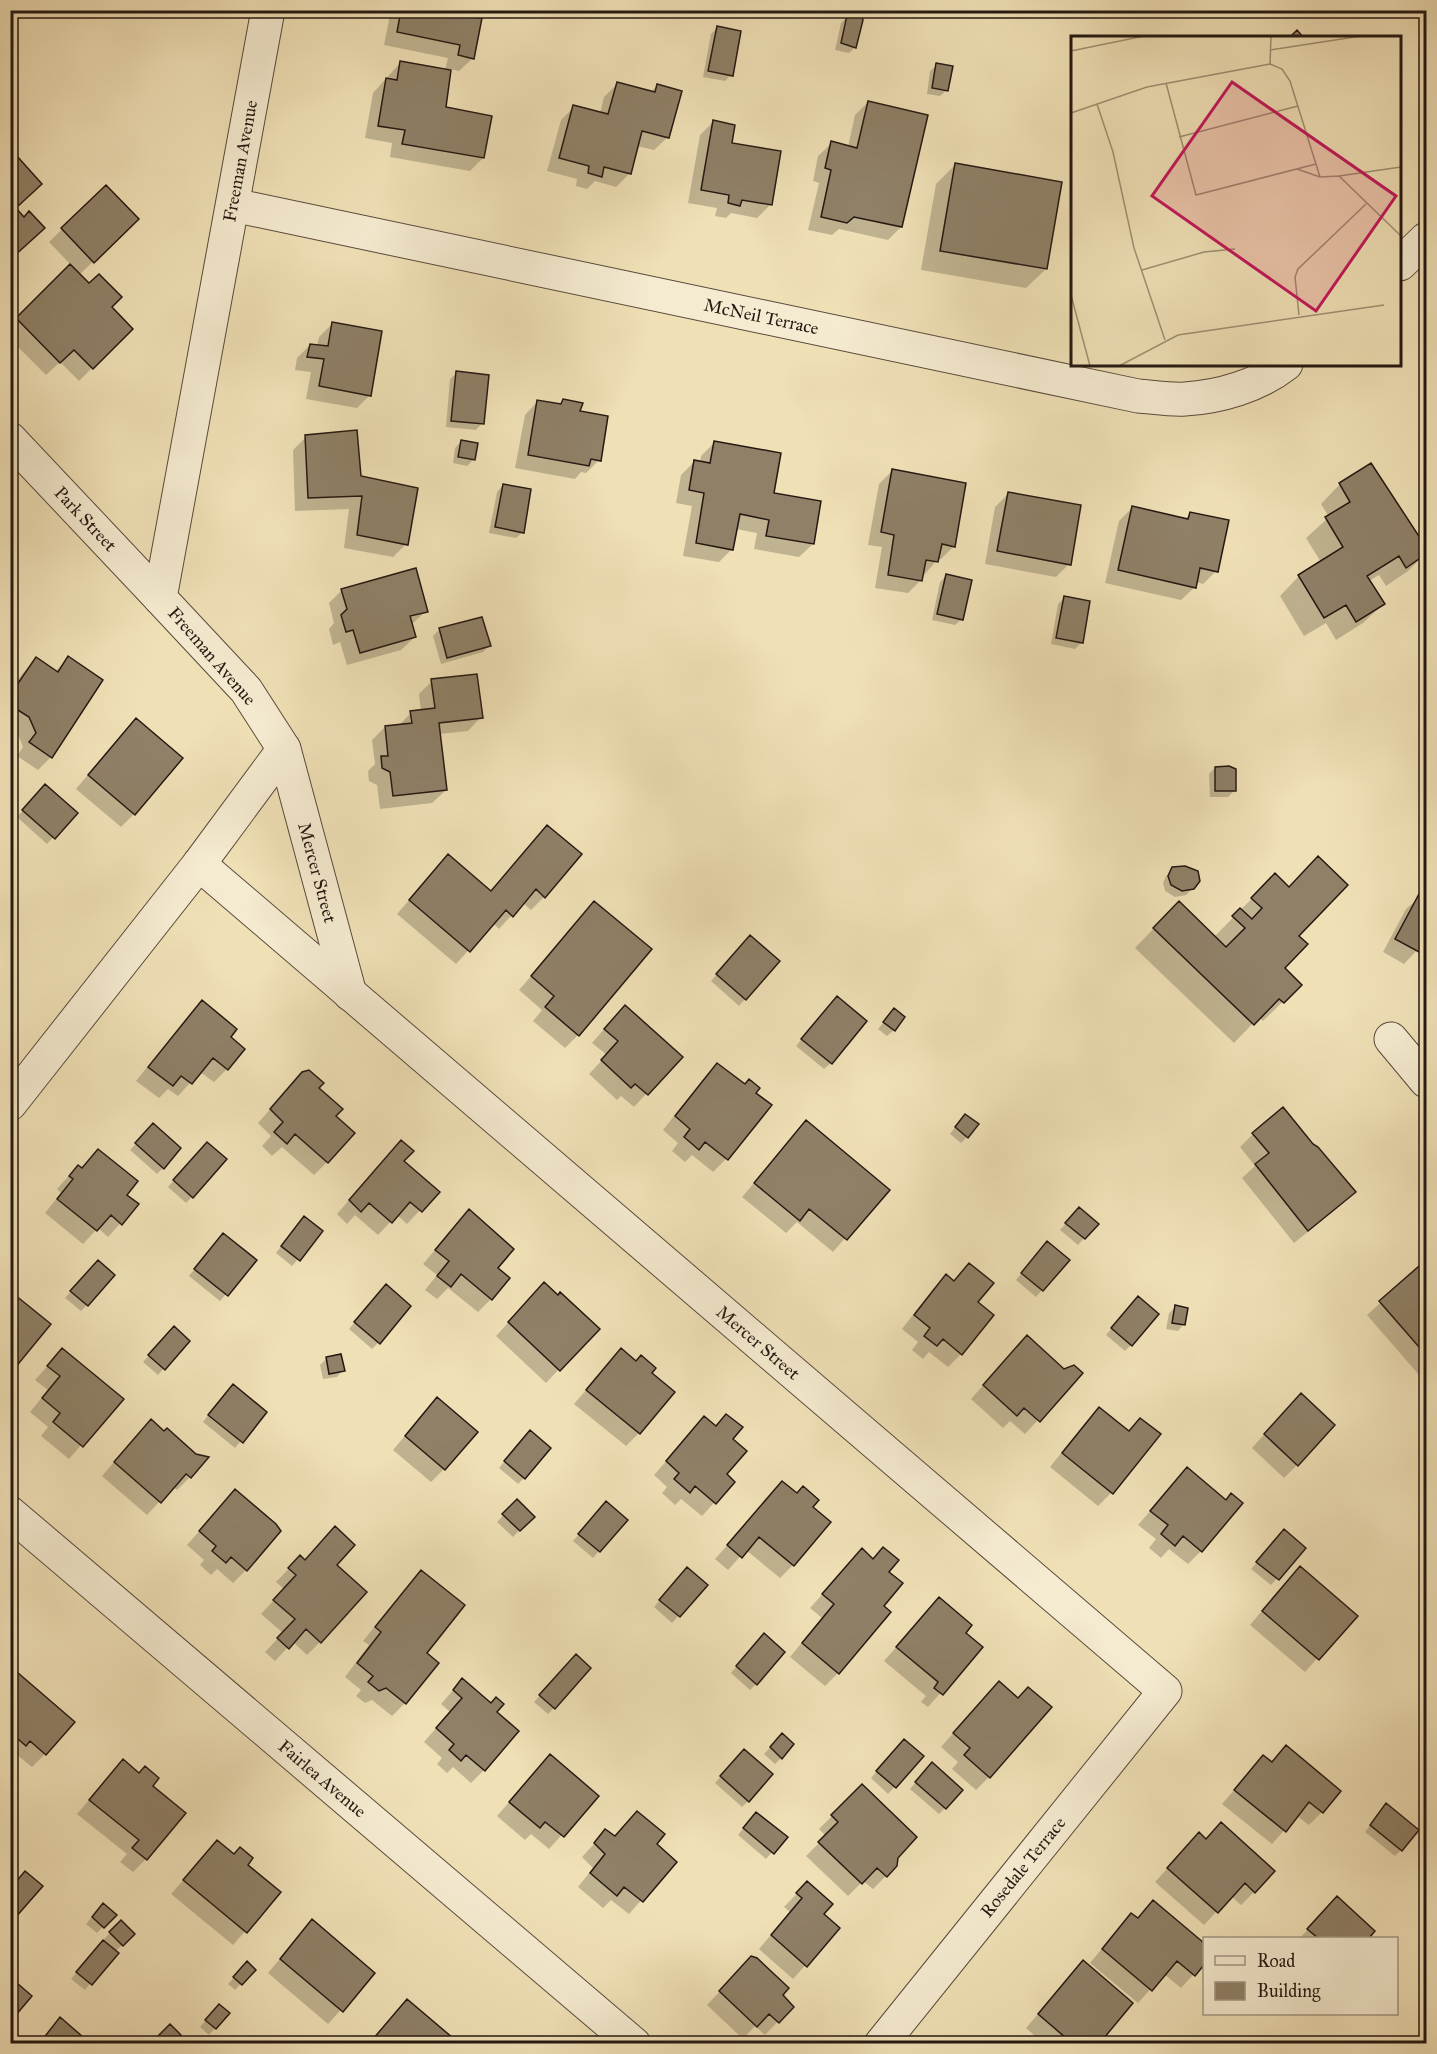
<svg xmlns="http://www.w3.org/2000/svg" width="1437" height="2054" viewBox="0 0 1437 2054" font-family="'IM FELL Great Primer',serif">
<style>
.shadow{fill:#0003}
.building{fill:#8f8067;stroke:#251812;stroke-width:1.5}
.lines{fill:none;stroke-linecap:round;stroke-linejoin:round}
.street-casing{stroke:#584a3b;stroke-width:35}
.street{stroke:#f5ebd0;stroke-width:33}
.labels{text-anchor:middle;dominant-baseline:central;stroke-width:6;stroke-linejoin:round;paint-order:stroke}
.street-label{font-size:18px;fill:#251812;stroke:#f5ebd0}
.inset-road{fill:none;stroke:#9f9074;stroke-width:1.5}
.view{fill:#c2185b;fill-opacity:0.15;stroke:#c2185b;stroke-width:3}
.inset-edge{fill:none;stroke:#251812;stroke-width:3}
</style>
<rect width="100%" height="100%" fill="#f0e0b6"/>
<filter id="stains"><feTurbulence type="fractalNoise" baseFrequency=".00333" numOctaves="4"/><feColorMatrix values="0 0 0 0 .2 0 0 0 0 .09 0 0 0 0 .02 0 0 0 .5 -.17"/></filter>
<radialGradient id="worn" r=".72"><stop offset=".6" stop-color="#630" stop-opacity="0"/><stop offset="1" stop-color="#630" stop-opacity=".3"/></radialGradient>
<!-- shadow -->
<path class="shadow" d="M391 10H472L473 58 459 71 450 69 444 108 483 158 470 171 390 157 392 143 365 138 373 93 401 62 445 70 448 58 384 45Z
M1158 10H1174L1166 19Z
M848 16 855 47 849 53 835 50 841 23Z
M717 28 731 75 725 81 703 77 711 34Z
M937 65 947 90 940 96 927 94 930 71Z
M617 84 650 93 657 86 668 137 654 150 637 146 630 173 616 187 595 181 587 189 576 186 577 179 547 171 561 120 574 107 600 114 604 97Z
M868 102 901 227 888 240 839 229 832 235 808 230 819 183 813 181 818 156 832 143 848 147 855 115Z
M713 122 730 144 771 204 757 218 731 213 726 218 715 216 717 208 688 203 700 135Z
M956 164 1046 269 1026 288 921 270 936 184Z
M106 187 124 232 79 275 131 329 79 381 60 362 46 375 10 339V325L71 265 49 242Z
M332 324 370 395 357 408 306 399 311 372 295 370 297 358 310 345 317 346 319 337Z
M457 373 482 423 476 430 446 427 450 379Z
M563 400 579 413 599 460 586 473 581 472 575 479 515 468 525 415 538 401 559 405Z
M306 437 360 477 406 544 393 557 344 548 349 509 295 511 293 450Z
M461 441 474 459 467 466 453 463 455 448Z
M714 443 772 494 813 544 799 557 754 549 757 533 736 529 732 549 719 562 683 556 692 506 676 503 681 475 694 462 700 463 701 456Z
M1371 465 1426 550V553L1408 571 1386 586 1379 575 1369 581 1383 604 1363 623 1336 640 1326 623 1304 636 1280 596 1299 576 1321 562 1306 538 1329 517 1321 504 1340 484Z
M892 471 954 546 941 559H938L924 575 922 574 921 580 908 593 875 588 882 547 868 545 879 484Z
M503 485 523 532 516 538 489 533 497 492Z
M1008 494 1069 564 1056 577 985 564 995 507Z
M1132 508 1185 520 1190 514 1216 571 1203 584 1196 582 1195 587 1181 600 1105 583 1119 521Z
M946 576 962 619 955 625 932 620 940 582Z
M342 590 426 611 411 625 415 637 401 650 347 665 340 642 333 645 329 629 334 623 329 603Z
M1064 598 1088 603 1081 643 1075 649 1051 644 1058 604Z
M439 630 489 646 483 652 441 664 433 636Z
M68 658 51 757 38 770 17 756 23 747 16 730 10 726V691L23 673 36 659 55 672Z
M432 681 481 717 468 731 439 734 446 790 432 803 380 809 377 785 369 781 368 771 375 764 372 740 385 727 398 726 411 713 421 711 419 694Z
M123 733 134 814 121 827 76 789Z
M1215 768 1235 790 1228 797H1210L1209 774Z
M39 793 76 813 47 844 17 817Z
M547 827 544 897 531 910 523 903 499 929 493 923 456 964 397 914 448 856 490 892Z
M1173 869 1193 888 1186 895 1175 897 1165 891 1163 883 1166 876Z
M1275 875 1297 936 1283 968 1300 985 1263 1021 1259 1017 1234 1043 1135 948 1159 923 1214 937Z
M1426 885V949L1425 951 1419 948 1404 964 1383 952 1406 909 1421 896Z
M595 903 578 1035 565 1048 533 1021 542 1010 519 990Z
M744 943 778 961 739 1006 711 981Z
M202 1002 229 1037 227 1069 214 1082 200 1072 178 1096 168 1089 159 1098 136 1081 189 1015Z
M830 1004 831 1063 824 1069 796 1046Z
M894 1010V1030L887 1036 878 1029Z
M612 1020 680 1057 634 1107 621 1096 617 1100 589 1074 607 1055 592 1043Z
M717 1065 769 1105 726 1159 713 1172 692 1155 685 1162 672 1151 678 1143 663 1130 704 1078Z
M289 1088H317L334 1116 327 1162 314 1175 282 1147 272 1156 262 1146 271 1136 258 1123Z
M806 1122 887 1190 833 1252 797 1222 786 1233 742 1197Z
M959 1122 967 1137 961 1143 950 1134Z
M147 1132 163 1168 157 1174 130 1150Z
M1253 1134 1354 1192 1341 1205 1294 1243 1242 1178 1255 1166 1240 1147Z
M201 1150 192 1197 186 1203 168 1187Z
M98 1151 125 1196 137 1205 108 1237 98 1228 83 1244 45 1213 61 1193 57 1189 65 1180 78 1167 81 1169Z
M388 1155 402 1161 437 1192 407 1224 397 1215 378 1235 355 1215 347 1224 337 1214Z
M1073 1215 1097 1224 1078 1245 1060 1230Z
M298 1224 321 1231 292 1266 276 1253Z
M456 1225 491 1299 478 1312 448 1288 437 1299 425 1290 437 1275 423 1264Z
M217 1241 255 1261 220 1301 189 1276Z
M1041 1249 1042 1290 1036 1297 1016 1280Z
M1426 1262V1383L1367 1315Z
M969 1265 976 1302 961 1354 948 1367 929 1352 923 1359 912 1350 918 1342 902 1329 933 1289 946 1276 953 1282Z
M92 1268 87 1305 81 1311 65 1298Z
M380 1293 378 1343 372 1349 349 1329Z
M531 1298 597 1329 546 1383 496 1336Z
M1132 1304 1131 1345 1125 1351 1106 1335Z
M1176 1307 1184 1324 1178 1331 1166 1329 1169 1313Z
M168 1335 188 1341 158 1375 143 1362Z
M62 1350 121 1399 69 1459 41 1436 48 1427 30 1412 48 1390 35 1380Z
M621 1350 650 1374 639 1433 626 1446 574 1404Z
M1014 1350 1064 1370 1081 1373 1025 1434 1010 1421 1003 1428 971 1399Z
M326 1359 343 1370 337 1377 323 1379 320 1365Z
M226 1392 265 1412 235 1448 203 1422Z
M1288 1408 1297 1465 1284 1478 1252 1448Z
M1099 1409 1128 1432 1140 1420 1158 1434 1111 1493 1098 1506 1050 1467 1086 1422Z
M424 1413 444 1469 431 1482 393 1450Z
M726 1416 731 1440 725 1474 733 1482 702 1516 681 1499 675 1505 662 1493 667 1487 654 1475 704 1418 714 1427Z
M138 1434 189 1478 177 1490 173 1487 147 1515 102 1476Z
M524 1438V1478L518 1484 499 1468Z
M1187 1469 1225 1501 1241 1503 1201 1551 1188 1564 1169 1549 1161 1558 1149 1548 1156 1539 1138 1525Z
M782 1483 793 1565 780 1578 746 1550 728 1570 715 1559Z
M235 1491 246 1570 233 1583 217 1569 211 1575 200 1565 204 1560 187 1545Z
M517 1501 532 1517 513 1537 497 1522Z
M600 1510 626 1520 593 1558 573 1541Z
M1278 1538 1304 1548 1271 1585 1251 1569Z
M862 1550 887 1572 838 1673 825 1686 790 1657 822 1618 810 1608Z
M300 1557 304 1561 335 1565 320 1642 307 1655 293 1642 275 1661 265 1652 283 1633 261 1614 284 1589 276 1582Z
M421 1572 425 1653 405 1703 392 1716 372 1700 365 1703 356 1696 361 1690 345 1677 369 1645 363 1641 408 1585Z
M681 1576 705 1586 672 1623 654 1607Z
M1287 1581 1355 1616 1305 1672 1250 1625Z
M939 1599 964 1633 981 1647 928 1707 921 1702 926 1696 884 1661Z
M758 1641 756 1684 750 1690 731 1673Z
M570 1662 554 1708 548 1714 534 1702Z
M10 1668 45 1754 32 1767 16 1754 12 1758 10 1757Z
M462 1680 495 1712 484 1770 471 1783 453 1767 447 1773 437 1764 442 1758 424 1742 450 1712 441 1704Z
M986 1696 989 1777 976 1790 952 1769 958 1762 941 1747Z
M776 1741 781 1758 775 1764 764 1754Z
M898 1747 922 1757 888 1794 871 1778Z
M1286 1747 1322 1812 1309 1825 1297 1816 1272 1844 1222 1804 1263 1757 1271 1763Z
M550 1756 597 1796 549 1849 531 1834 525 1840 497 1816Z
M738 1757 748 1801 742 1807 715 1783Z
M123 1761 151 1786 146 1859 133 1872 120 1862 127 1854 77 1814Z
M926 1770 945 1808 939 1814 910 1789Z
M862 1786 896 1857 886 1876 873 1889 863 1881 848 1896 806 1856 826 1836 819 1829Z
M1380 1812 1401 1850 1395 1856 1365 1832Z
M750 1820 785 1837 766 1859 738 1835Z
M606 1831 614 1837 655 1844 675 1862 629 1914 611 1900 603 1908 578 1887 593 1868 582 1857Z
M1199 1834 1254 1892 1241 1905 1231 1896 1204 1925 1155 1882Z
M217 1842 279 1893 233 1945 171 1894Z
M807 1883 822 1914 838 1929 793 1979 759 1949 790 1912 784 1907Z
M1153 1902 1204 1945V1963L1181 1988 1164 1974 1138 2003 1090 1963 1131 1915 1137 1919Z
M97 1911 114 1915 97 1933 86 1924Z
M1324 1912 1373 1931 1367 1938H1300Z
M312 1921 373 1974 328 2024 268 1973Z
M121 1922 133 1934 115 1952 85 1990 71 1979 104 1939Z
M1083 1962 1097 2044H1044L1026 2028Z
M241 1970H254L235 1990 228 1984Z
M738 1972 781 1995 792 2007 765 2035 755 2026 743 2039 707 2005Z
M407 2001 457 2044H369Z
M213 2012 228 2013 209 2035 200 2027Z"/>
<!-- building -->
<path class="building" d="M401 10H473L472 17 482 18 474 59 458 55 460 45 397 32Z
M847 15 862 16 863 20 856 48 841 43Z
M717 26 741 31 733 76 708 71Z
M1297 30 1304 38H1289Z
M400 61 451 70 446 107 492 116 484 158 402 144 405 130 378 126 386 78 397 80Z
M936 63 953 66 948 91 932 88Z
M617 82 655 92 657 84 682 91 669 138 642 131 631 174 604 167 602 177 588 173 589 166 559 158 573 105 608 114Z
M868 101 928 115 902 227 854 217 847 223 821 217 831 170 825 168 831 141 857 148Z
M713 120 735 125 732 143 781 151 772 205 742 200 740 206 728 203 729 195 701 190Z
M16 155 42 184 16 208 24 217 29 211 45 228 13 257 10 254V160Z
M955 163 1062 182 1047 269 940 251Z
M106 185 139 219 94 263 61 228Z
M70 264 89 283 99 274 122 297 112 307 133 329 93 369 74 350 60 363 16 318Z
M332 322 382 331 371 396 319 386 324 359 307 357 310 344 328 346Z
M456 371 489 375 484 424 451 421Z
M563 399 583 403 580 411 608 416 601 461 591 459 589 466 528 455 537 400 561 404Z
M357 430 361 476 418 488 408 545 357 535 362 496 308 498 305 435Z
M461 440 478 443 475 460 458 457Z
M714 441 781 453 774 493 821 501 814 544 766 536 769 520 740 514 733 550 696 543 704 493 689 490 694 460 710 463Z
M1371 463 1426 547V554L1406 568 1399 556 1367 576 1385 604 1356 622 1346 605 1324 618 1298 575 1343 547 1325 517 1350 502 1339 483Z
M892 469 966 483 955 547 942 544 938 562 926 560 922 581 888 575 894 535 881 532Z
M503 484 531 489 524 533 495 527Z
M1008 492 1081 505 1071 565 997 551Z
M1132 506 1188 519 1190 512 1229 520 1218 572 1200 568 1196 588 1118 570Z
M416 568 428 612 410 616 416 637 360 653 353 630 346 632 341 615 347 609 341 589Z
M946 574 972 580 963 620 937 614Z
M1064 596 1090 601 1083 643 1056 638Z
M482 617 491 646 447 658 439 628Z
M68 656 103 680 52 758 29 742 36 733 29 717 10 705V695L36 657 58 672Z
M477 674 483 718 439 723 447 790 393 796 390 772 382 768 381 756H388L385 726 412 723 410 711 435 708 431 679Z
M136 718 183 758 135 815 88 775Z
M1229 766 1236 769V791H1215V767Z
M45 784 78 813 55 839 22 810Z
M547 825 582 854 545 898 536 889 513 917 506 910 470 952 409 900 448 854 491 891Z
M1318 856 1348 885 1299 936 1308 944 1285 968 1302 985 1284 1003 1279 999 1254 1025 1153 928 1179 901 1226 947 1245 928 1232 916 1240 908 1252 919 1262 908 1251 898 1275 873 1289 887Z
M1185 866 1198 871 1200 881 1194 889 1182 891 1171 885 1168 876 1172 867Z
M1419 894 1425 897 1426 895V938L1419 952 1395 939Z
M594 901 652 949 579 1036 545 1007 554 996 531 976Z
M750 935 780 961 746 1000 716 974Z
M837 996 867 1021 832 1064 801 1039Z
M202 1000 237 1029 231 1037 245 1049 228 1070 213 1058 192 1084 181 1076 173 1086 148 1067Z
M625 1005 683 1057 648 1095 635 1084 631 1088 601 1060 618 1041 604 1029Z
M894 1008 905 1017 895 1031 883 1022Z
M717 1063 745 1084 749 1079 760 1088 756 1093 772 1105 728 1160 705 1142 699 1150 684 1137 690 1129 675 1116Z
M309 1070 324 1083 319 1088 343 1109 336 1116 355 1133 328 1163 295 1134 287 1144 274 1132 283 1122 270 1109 302 1072Z
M1283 1107 1313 1144 1318 1147 1356 1192 1308 1231 1255 1164 1269 1153 1252 1133Z
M965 1114 979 1124 968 1138 955 1127Z
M806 1120 890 1190 847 1240 809 1209 800 1221 754 1183Z
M153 1123 181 1148 164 1169 135 1143Z
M401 1140 414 1151 404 1161 440 1192 422 1212 410 1202 392 1223 369 1203 361 1212 349 1200Z
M207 1142 227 1159 193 1198 173 1180Z
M98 1149 138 1181 127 1195 139 1204 122 1225 111 1215 97 1231 57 1199 73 1179 69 1176 78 1165 82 1168Z
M1079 1207 1099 1224 1085 1239 1065 1223Z
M469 1209 514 1249 498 1268 510 1278 492 1300 461 1274 451 1287 437 1276 449 1261 435 1250Z
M304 1216 323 1231 300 1261 281 1246Z
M223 1233 257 1260 228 1296 194 1269Z
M1047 1241 1070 1260 1043 1291 1021 1273Z
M98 1260 115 1275 88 1306 70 1291Z
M1426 1260V1355L1379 1301Z
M969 1263 994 1283 978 1302 994 1315 962 1355 943 1339 937 1346 924 1336 930 1328 914 1315 946 1274 954 1281Z
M544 1282 558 1295 560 1292 600 1329 560 1371 508 1322Z
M386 1284 411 1306 380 1344 354 1322Z
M10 1291 51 1324 10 1374Z
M1138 1296 1159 1314 1132 1346 1111 1328Z
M1175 1305 1188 1308 1185 1325 1172 1323Z
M174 1326 190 1341 165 1370 148 1355Z
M1027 1335 1064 1369 1074 1365 1083 1373 1040 1422 1024 1408 1017 1416 983 1385Z
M62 1348 124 1399 83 1447 53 1422 60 1413 42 1398 60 1376 47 1366Z
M621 1348 636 1361 641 1355 656 1368 652 1373 675 1392 640 1434 586 1390Z
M341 1354 345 1371 329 1374 326 1357Z
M233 1384 267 1412 243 1443 208 1415Z
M1301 1393 1335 1425 1298 1466 1264 1434Z
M437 1397 478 1432 445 1470 405 1436Z
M1099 1407 1129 1431 1140 1418 1161 1434 1113 1494 1062 1453Z
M726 1414 743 1427 733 1439 747 1451 727 1474 735 1482 716 1504 695 1486 690 1493 674 1479 679 1473 666 1461 704 1416 716 1426Z
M151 1419 164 1431 167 1428 196 1454 209 1457 191 1478 186 1474 161 1503 114 1462Z
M530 1430 551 1448 525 1479 504 1461Z
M1187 1467 1226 1500 1231 1493 1243 1503 1202 1552 1183 1536 1175 1546 1161 1534 1168 1525 1150 1511Z
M782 1481 797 1493 803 1486 819 1500 813 1507 831 1522 794 1566 759 1537 742 1558 727 1545Z
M235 1489 276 1524 281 1531 247 1571 231 1557 226 1563 212 1551 216 1546 199 1531Z
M517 1499 535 1517 520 1531 502 1514Z
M606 1501 628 1520 600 1552 578 1534Z
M335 1526 355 1545 337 1565 367 1592 321 1643 306 1629 289 1649 277 1638 295 1619 273 1600 296 1575 288 1568 300 1555 305 1560Z
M1284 1529 1306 1548 1279 1580 1256 1562Z
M883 1547 899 1560 889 1572 903 1583 884 1606 891 1612 839 1674 802 1643 834 1604 822 1594 862 1548 873 1559Z
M1300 1566 1358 1616 1319 1660 1262 1611Z
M687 1567 708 1585 680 1617 659 1600Z
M421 1570 465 1605 427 1653 439 1663 406 1704 386 1688 379 1691 368 1682 373 1676 357 1663 381 1632 375 1627Z
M939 1597 972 1625 966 1633 983 1647 943 1695 934 1688 938 1682 896 1647Z
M764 1633 785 1652 757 1685 736 1666Z
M576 1654 591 1668 555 1709 539 1695Z
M10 1666 75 1722 46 1755 30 1741 26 1746 10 1732Z
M462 1678 491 1703 496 1697 504 1704 497 1712 519 1731 485 1771 466 1755 461 1761 449 1750 454 1744 436 1728 462 1698 453 1690Z
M999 1681 1018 1698 1028 1687 1052 1707 990 1778 964 1755 970 1748 953 1733Z
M782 1733 794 1744 782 1759 770 1747Z
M904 1739 924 1756 896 1788 876 1771Z
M1286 1745 1341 1791 1323 1813 1309 1802 1286 1832 1234 1790 1263 1755 1272 1762Z
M744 1749 773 1774 749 1802 720 1776Z
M550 1754 599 1796 564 1837 545 1822 540 1828 509 1802Z
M123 1759 139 1773 145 1766 159 1778 153 1786 186 1813 147 1860 132 1848 139 1840 89 1800Z
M932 1762 963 1790 946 1809 915 1782Z
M862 1784 917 1837 898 1858 897 1866 887 1877 877 1868 862 1884 818 1842 838 1822 831 1815Z
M1386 1803 1419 1830 1402 1851 1370 1825Z
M637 1811 665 1834 657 1844 677 1862 643 1902 624 1887 617 1896 590 1873 605 1854 594 1843 605 1829 615 1836Z
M756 1812 788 1837 774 1854 743 1828Z
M1221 1822 1275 1871 1255 1893 1245 1883 1218 1913 1167 1868 1199 1832 1206 1839Z
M217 1840 234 1854 240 1847 253 1858 248 1865 281 1892 247 1933 183 1880Z
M25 1871 43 1886 15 1918 10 1914V1889Z
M807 1881 833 1904 824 1914 840 1928 807 1967 771 1935 802 1898 796 1893Z
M1337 1896 1375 1931 1369 1938H1318L1307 1929Z
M1153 1900 1204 1943V1965L1195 1976 1177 1961 1152 1991 1102 1949 1131 1913 1138 1918Z
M103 1903 117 1915 104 1928 92 1917Z
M312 1919 375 1973 343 2012 280 1959Z
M121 1920 135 1934 123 1946 109 1932Z
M103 1940 119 1953 92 1985 76 1972Z
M751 1956 757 1958 789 1988 783 1995 794 2007 779 2023 769 2014 757 2027 719 1991Z
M1083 1960 1133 2003 1099 2044H1073L1038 2014Z
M247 1961 256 1970 242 1985 233 1977Z
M10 1977 32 1996 10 2022Z
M407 1999 460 2044H378L373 2039Z
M219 2004 230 2013 216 2029 205 2020Z
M60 2017 91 2044H39Z
M170 2024 181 2035 173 2044H160L155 2039Z"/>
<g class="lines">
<defs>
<g id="street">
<path id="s1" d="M233 205 1138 396C1153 397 1170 400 1185 399 1219 397 1258 386 1286 364"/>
<path d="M1400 264 1426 239"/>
<path id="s2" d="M10 439 160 598"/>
<path id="s3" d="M284 749 350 994"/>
<path id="s4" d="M199 864 1165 1691 881 2044"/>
<path d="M1391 1039 1426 1081"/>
<path id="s5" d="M10 1104 199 864 284 749 246 690 160 598 268 10"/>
<path id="s6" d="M10 1513 634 2044"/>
</g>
</defs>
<!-- street casing -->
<use href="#street" class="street-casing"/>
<!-- street -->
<use href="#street" class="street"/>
</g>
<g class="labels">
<!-- street labels -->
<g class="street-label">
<text stroke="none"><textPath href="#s5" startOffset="1089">Freeman Avenue</textPath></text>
<text stroke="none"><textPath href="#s1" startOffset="540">McNeil Terrace</textPath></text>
<text stroke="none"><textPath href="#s2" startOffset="110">Park Street</textPath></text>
<text transform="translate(212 656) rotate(49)">Freeman Avenue</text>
<text stroke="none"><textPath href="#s3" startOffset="128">Mercer Street</textPath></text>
<text stroke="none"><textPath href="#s4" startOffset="736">Mercer Street</textPath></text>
<text stroke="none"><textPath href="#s6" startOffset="410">Fairlea Avenue</textPath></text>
<text transform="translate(1023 1867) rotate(-51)">Rosedale Terrace</text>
</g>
</g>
<!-- overview -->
<g transform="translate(1071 36)">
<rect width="330" height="330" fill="#f0e0b6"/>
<path class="inset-road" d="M200 0 199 28 211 33 219 45 249 141 268 140 330 200M199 14 290 0M0 15 73 0M95 47 125 159 245 128M26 68 42 116 63 212 94 304M0 77 76 51 199 28M108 101 227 70M226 133 249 141M268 140 330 131M71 234 133 216 164 213M0 259 19 330M228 279 224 241 227 233 295 168M48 330 107 299 313 269"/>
<path class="view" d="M161 46 325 160 245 275 81 160Z"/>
<rect width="330" height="330" class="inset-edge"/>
</g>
<!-- margin -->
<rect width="1437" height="2054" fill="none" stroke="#f0e0b6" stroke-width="36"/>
<rect x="12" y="12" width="1413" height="2030" fill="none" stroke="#251812" stroke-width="3"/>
<rect x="18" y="18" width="1401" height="2018" fill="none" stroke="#251812" stroke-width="1.5"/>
<!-- legend -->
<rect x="1203" y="1937" width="195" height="78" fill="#f5ebd0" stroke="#a29784" stroke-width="1.5"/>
<rect x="1215" y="1956" width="30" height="9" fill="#f5ebd0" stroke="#a29784" stroke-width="1.5"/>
<text x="1257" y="1967" font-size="18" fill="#251812">Road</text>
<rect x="1215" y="1982" width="30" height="18" fill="#8f8067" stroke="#a29784" stroke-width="1.5"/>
<text x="1257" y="1997" font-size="18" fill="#251812">Building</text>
<rect width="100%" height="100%" filter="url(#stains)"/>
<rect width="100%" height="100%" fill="url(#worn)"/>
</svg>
